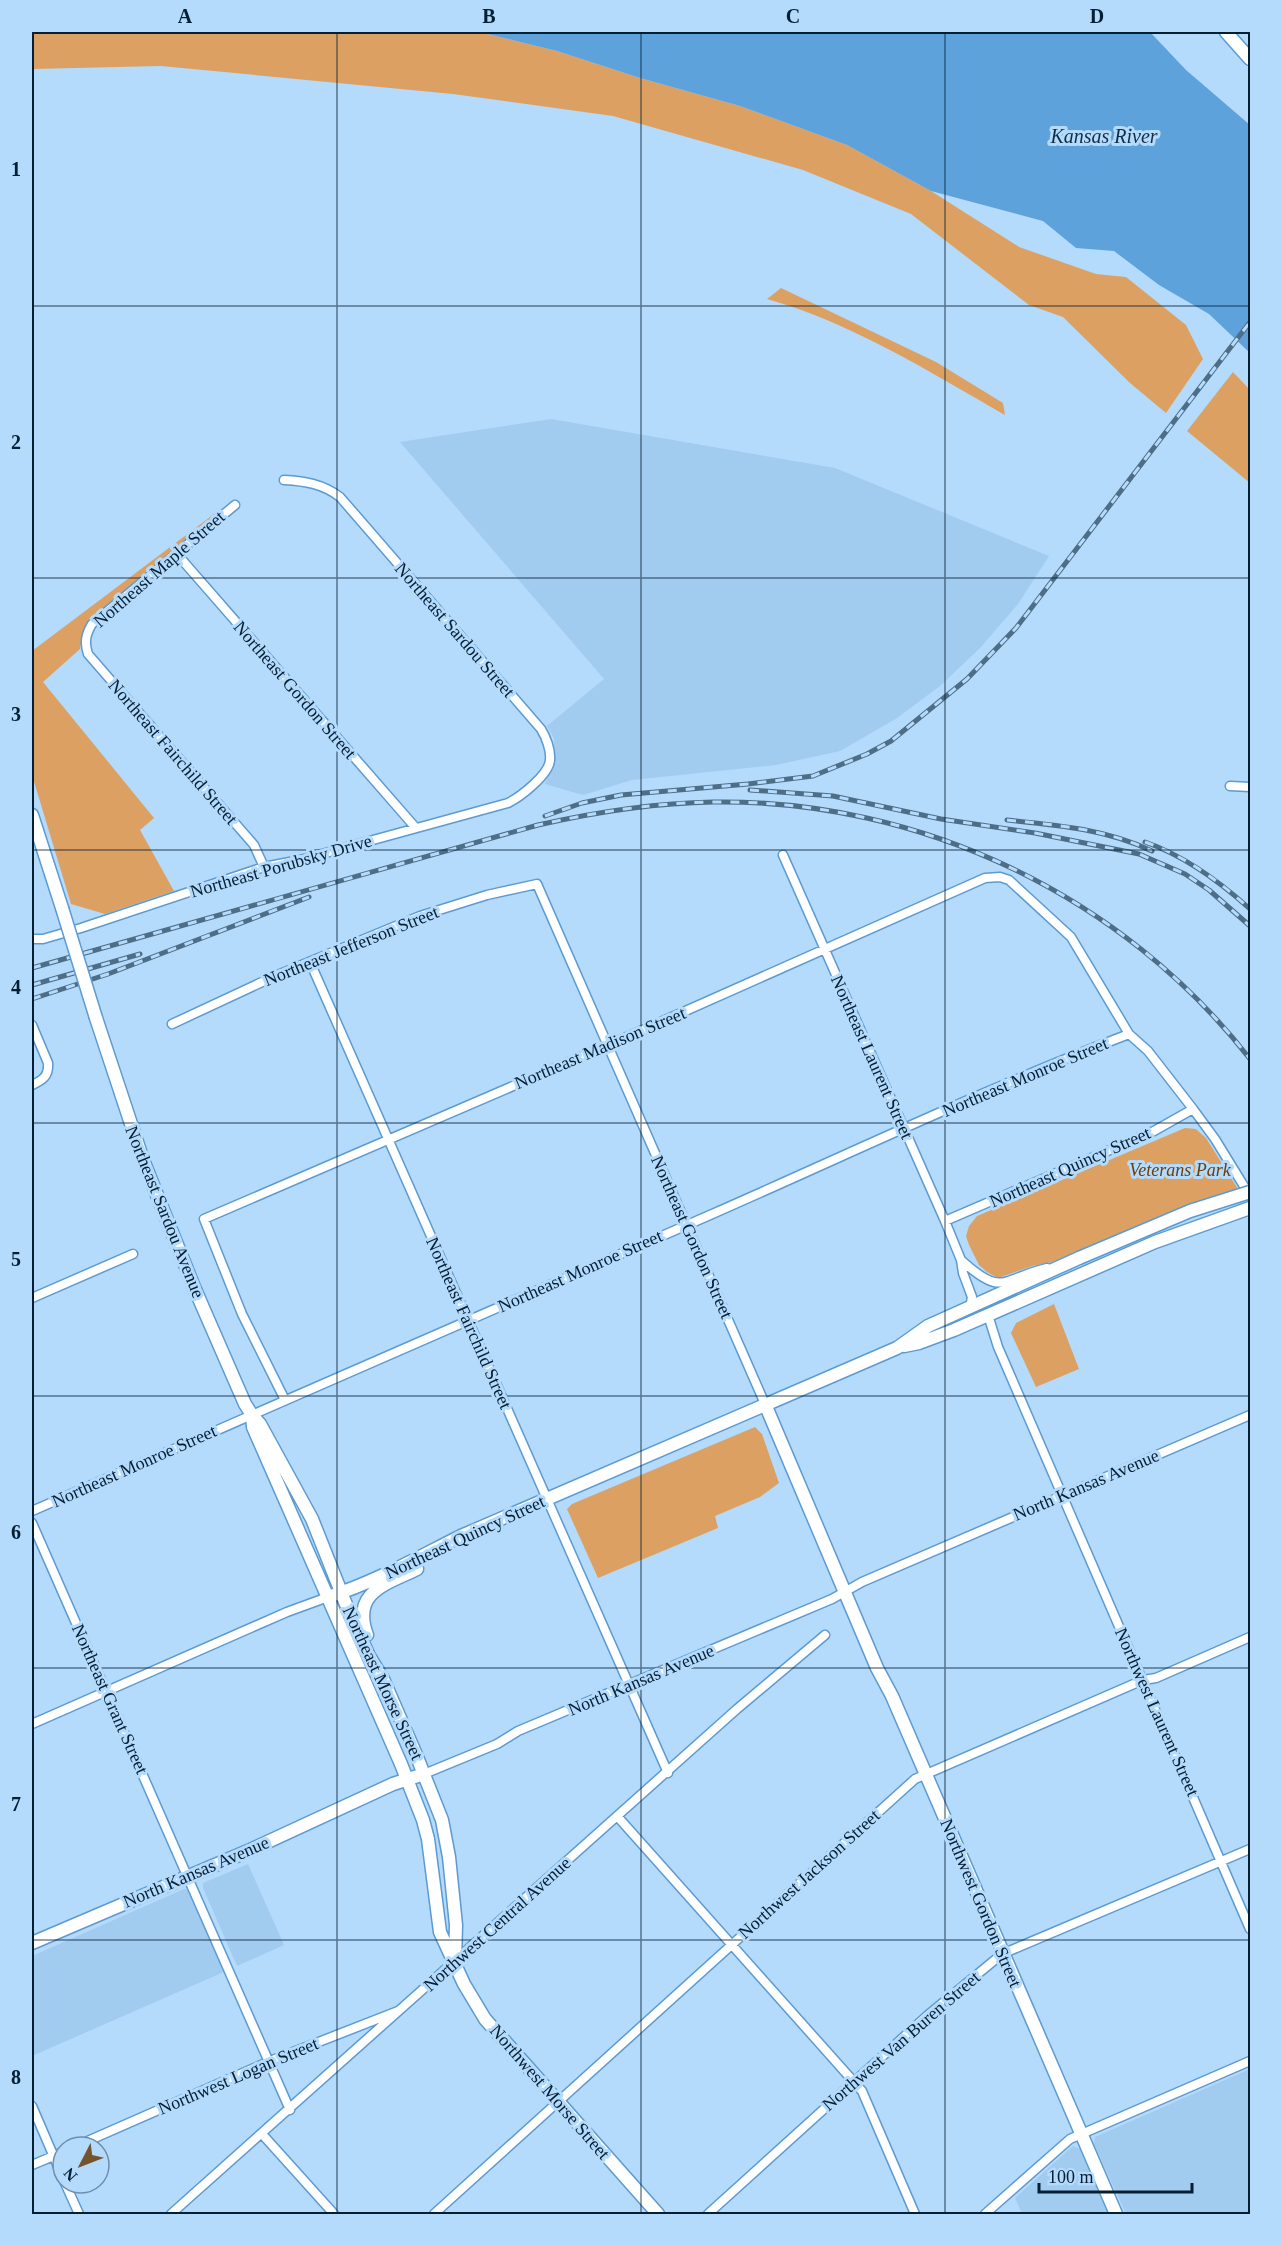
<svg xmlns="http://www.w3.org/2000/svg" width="1282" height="2246" viewBox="0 0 1282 2246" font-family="'Times New Roman',serif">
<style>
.built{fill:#a2cbf0}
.green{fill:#dca162}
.water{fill:#5ea2dc}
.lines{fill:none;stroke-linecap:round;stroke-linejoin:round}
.street-casing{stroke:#5c9bd2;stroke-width:11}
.secondary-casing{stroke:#5c9bd2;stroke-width:15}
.street{stroke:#fff;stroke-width:8}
.secondary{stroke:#fff;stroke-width:12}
.rail-casing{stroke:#4e6e88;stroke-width:5}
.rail{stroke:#b4dafc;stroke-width:3;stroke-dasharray:9;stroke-linecap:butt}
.secondary-bridge-casing{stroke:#5c9bd2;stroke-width:15;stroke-linecap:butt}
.secondary-bridge{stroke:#fff;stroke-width:12}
.grid{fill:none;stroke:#041f34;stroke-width:1.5;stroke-opacity:0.55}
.labels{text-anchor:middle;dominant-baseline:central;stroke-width:6;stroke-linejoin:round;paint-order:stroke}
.street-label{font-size:18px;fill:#041f34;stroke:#b4dafc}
.park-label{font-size:18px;font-style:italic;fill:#69400c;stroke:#b4dafc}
.water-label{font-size:20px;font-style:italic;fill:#112e46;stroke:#b4dafc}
.neatline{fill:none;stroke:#041f34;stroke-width:2}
.grid-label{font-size:20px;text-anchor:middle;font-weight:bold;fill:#041f34}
</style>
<rect width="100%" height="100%" fill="#b4dafc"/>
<!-- built -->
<path class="built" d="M551 419 835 468 1049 556 1018 604 980 648 940 686 897 718 840 751 776 765 632 780 583 795 545 784 554 762V738L547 726 604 679 400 442Z
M248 1864 284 1945 237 1966 203 1888V1883Z
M184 1889 189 1890 226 1971 32 2056V1956Z
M1250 2069V2214H1126L1094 2144 1095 2137Z
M1073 2146 1080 2149 1108 2214H1022L1015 2198Z"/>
<!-- green -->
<path class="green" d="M32 32H463L484 33 557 51 640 78 740 106 847 145 931 191 1019 247 1096 274 1126 277 1186 325 1203 359 1166 413 1130 383 1063 317 1029 305 911 214 803 170 613 116 453 94 161 66 32 69Z
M781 288 936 362 1003 403 1005 415C928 371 852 323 767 299Z
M1233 372 1250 390V483L1187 431Z
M222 508 88 624 83 634 80 649 43 682 154 818 140 830 174 891 105 914 71 904 32 775V651Z
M1185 1128 1196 1129 1206 1138 1238 1189 1158 1218 1052 1262 1032 1266 998 1278 987 1272 979 1265 969 1245 966 1236 969 1226 977 1216Z
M1054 1304 1079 1369 1036 1387 1011 1333 1016 1323Z
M755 1427 762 1434 779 1483 760 1497 715 1516 718 1528 598 1578 567 1509 572 1504Z"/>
<!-- water -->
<path class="water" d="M463 32H1150L1186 70 1250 125V353L1209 314 1159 285 1114 251 1076 248 1043 221 931 191 847 145 740 106 640 78 557 51 484 33Z"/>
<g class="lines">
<defs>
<path id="street" d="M235 505 92 624C86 634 84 642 88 654L254 845 264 867
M176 553 415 827
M1230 786 1250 787
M783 855 945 1221 961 1260 963 1273 972 1297 970 1308
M32 939H43L81 928 264 867 300 860 508 803C520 797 549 775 550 760 551 750 546 737 541 729L340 497C323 484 305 481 284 480
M310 962 668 1773
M172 1024 275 976 420 916 487 895 537 884 765 1404
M32 1025 48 1063C49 1076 43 1080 32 1085
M945 1221 1154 1131 1193 1109
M961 1260C1003 1298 1001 1279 1047 1268
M32 1298 133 1254
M988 1315 998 1347 1250 1929
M285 1400 242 1314 204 1219 620 1040 985 878 1000 877 1009 880 1071 937 1129 1034 1148 1051 1193 1109 1215 1139 1250 1196
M32 1511C257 1411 484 1314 710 1215 849 1154 987 1088 1129 1034
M32 1523 290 2110
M32 1724 287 1612 328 1597
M424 1774 497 1744 518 1731 832 1599 862 1582 1250 1415
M617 1816 862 2091 915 2214
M32 2106 63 2178
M262 2134 334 2214
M74 2147 270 2061 398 2011
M32 2165 63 2152
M65 2183 79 2214
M171 2214 737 1709 825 1635
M434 2214 915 1779 1143 1680 1156 1678 1250 1637
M708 2214 928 2015 1002 1954 1250 1849
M985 2214 1070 2139 1250 2061"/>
<path id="secondary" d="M1226 32 1250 59
M32 815 62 908
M96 1018 143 1160 194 1287 245 1404 252 1415 253 1427 401 1764 423 1820 428 1839 440 1932 464 1984 485 2019 658 2214
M904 1346 919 1343 954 1330 1155 1242 1250 1208
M765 1404 877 1668 892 1696 1116 2214
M252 1415 260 1424 312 1519 345 1602 369 1656 383 1679 417 1757 442 1820 449 1857 456 1925 455 1960
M328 1597C375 1582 417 1558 461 1536L897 1348 928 1326 1079 1258
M367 1635C351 1592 386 1584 417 1569
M32 1943 248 1851 393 1784 424 1774"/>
</defs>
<!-- street casing -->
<use href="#street" class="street-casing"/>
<!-- secondary casing -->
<use href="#secondary" class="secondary-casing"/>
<!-- street -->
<use href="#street" class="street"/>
<!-- secondary -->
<use href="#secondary" class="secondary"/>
<defs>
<path id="rail" d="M750 790 833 796 941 819 1035 833 1139 854 1185 874 1209 890 1250 926
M545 816 582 803 621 795 748 784 813 776 867 754 891 741 967 679 1016 628 1250 322
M1007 820C1057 825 1106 829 1152 851
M1145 842C1185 856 1219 881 1250 909
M32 968 538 825C596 812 654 803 713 802 921 799 1123 896 1250 1059
M32 985 140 954
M32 999 108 974 309 897"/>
</defs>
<!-- rail casing -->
<use href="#rail" class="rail-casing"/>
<!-- rail -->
<use href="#rail" class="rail"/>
<defs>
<path id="secondary-bridge" d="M62 908 96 1018
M1079 1258 1190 1211 1250 1192"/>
</defs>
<!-- secondary-bridge casing -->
<use href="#secondary-bridge" class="secondary-bridge-casing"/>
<!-- secondary-bridge -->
<use href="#secondary-bridge" class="secondary-bridge"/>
</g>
<!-- grid -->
<path class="grid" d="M337 32V2214M641 32V2214M945 32V2214M32 306H1250M32 578H1250M32 850H1250M32 1123H1250M32 1396H1250M32 1668H1250M32 1940H1250"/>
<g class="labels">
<!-- street labels -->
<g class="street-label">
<text transform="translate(159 569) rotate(-41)">Northeast Maple Street</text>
<text transform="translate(455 630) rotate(49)">Northeast Sardou Street</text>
<text transform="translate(295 690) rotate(49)">Northeast Gordon Street</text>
<text transform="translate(173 752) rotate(49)">Northeast Fairchild Street</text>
<text transform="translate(281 866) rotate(-16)">Northeast Porubsky Drive</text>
<text transform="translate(351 946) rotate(-22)">Northeast Jefferson Street</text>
<text transform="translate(600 1048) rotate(-23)">Northeast Madison Street</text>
<text transform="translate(872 1057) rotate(66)">Northeast Laurent Street</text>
<text transform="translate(1025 1077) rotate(-23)">Northeast Monroe Street</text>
<text transform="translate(1070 1167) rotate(-24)">Northeast Quincy Street</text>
<text transform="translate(165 1212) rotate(68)">Northeast Sardou Avenue</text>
<text transform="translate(692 1237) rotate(66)">Northeast Gordon Street</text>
<text transform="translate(580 1271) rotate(-24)">Northeast Monroe Street</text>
<text transform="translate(469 1323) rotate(66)">Northeast Fairchild Street</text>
<text transform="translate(134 1466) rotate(-24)">Northeast Monroe Street</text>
<text transform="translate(1086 1485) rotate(-23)">North Kansas Avenue</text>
<text transform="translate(465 1537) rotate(-25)">Northeast Quincy Street</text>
<text transform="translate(641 1680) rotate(-23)">North Kansas Avenue</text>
<text transform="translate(383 1683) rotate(65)">Northeast Morse Street</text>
<text transform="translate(110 1699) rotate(66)">Northeast Grant Street</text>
<text transform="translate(1157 1712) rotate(66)">Northwest Laurent Street</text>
<text transform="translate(196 1872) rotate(-23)">North Kansas Avenue</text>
<text transform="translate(809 1874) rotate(-42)">Northwest Jackson Street</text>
<text transform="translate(981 1903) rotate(67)">Northwest Gordon Street</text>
<text transform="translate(497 1924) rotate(-42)">Northwest Central Avenue</text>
<text transform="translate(901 2041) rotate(-41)">Northwest Van Buren Street</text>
<text transform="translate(238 2076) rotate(-23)">Northwest Logan Street</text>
<text transform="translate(550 2092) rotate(49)">Northwest Morse Street</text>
</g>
<!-- park labels -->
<g class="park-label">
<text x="1180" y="1170">Veterans Park</text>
</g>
<!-- water labels -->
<g class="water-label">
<text x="1104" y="136">Kansas River</text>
</g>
</g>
<!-- border -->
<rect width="1282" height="2246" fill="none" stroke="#b4dafc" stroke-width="66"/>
<!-- north arrow -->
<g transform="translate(81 2165) rotate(228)"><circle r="28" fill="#b4dafc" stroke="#6e8fac" stroke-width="1.5"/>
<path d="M0-4.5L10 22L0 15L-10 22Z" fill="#76532c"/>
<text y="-9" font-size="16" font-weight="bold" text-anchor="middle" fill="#041f34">N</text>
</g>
<!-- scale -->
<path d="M1039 2183v9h153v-9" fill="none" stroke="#041f34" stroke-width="3"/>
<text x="1048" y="2183" font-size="18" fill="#041f34" stroke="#b4dafc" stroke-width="4.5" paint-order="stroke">100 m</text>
<rect x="33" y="33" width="1216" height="2180" class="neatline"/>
<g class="grid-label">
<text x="185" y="23">A</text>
<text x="489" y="23">B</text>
<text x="793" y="23">C</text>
<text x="1097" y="23">D</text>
<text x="16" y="176">1</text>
<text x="16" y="449">2</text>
<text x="16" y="721">3</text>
<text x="16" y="994">4</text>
<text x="16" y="1266">5</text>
<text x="16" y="1539">6</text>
<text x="16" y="1811">7</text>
<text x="16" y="2084">8</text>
</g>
</svg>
